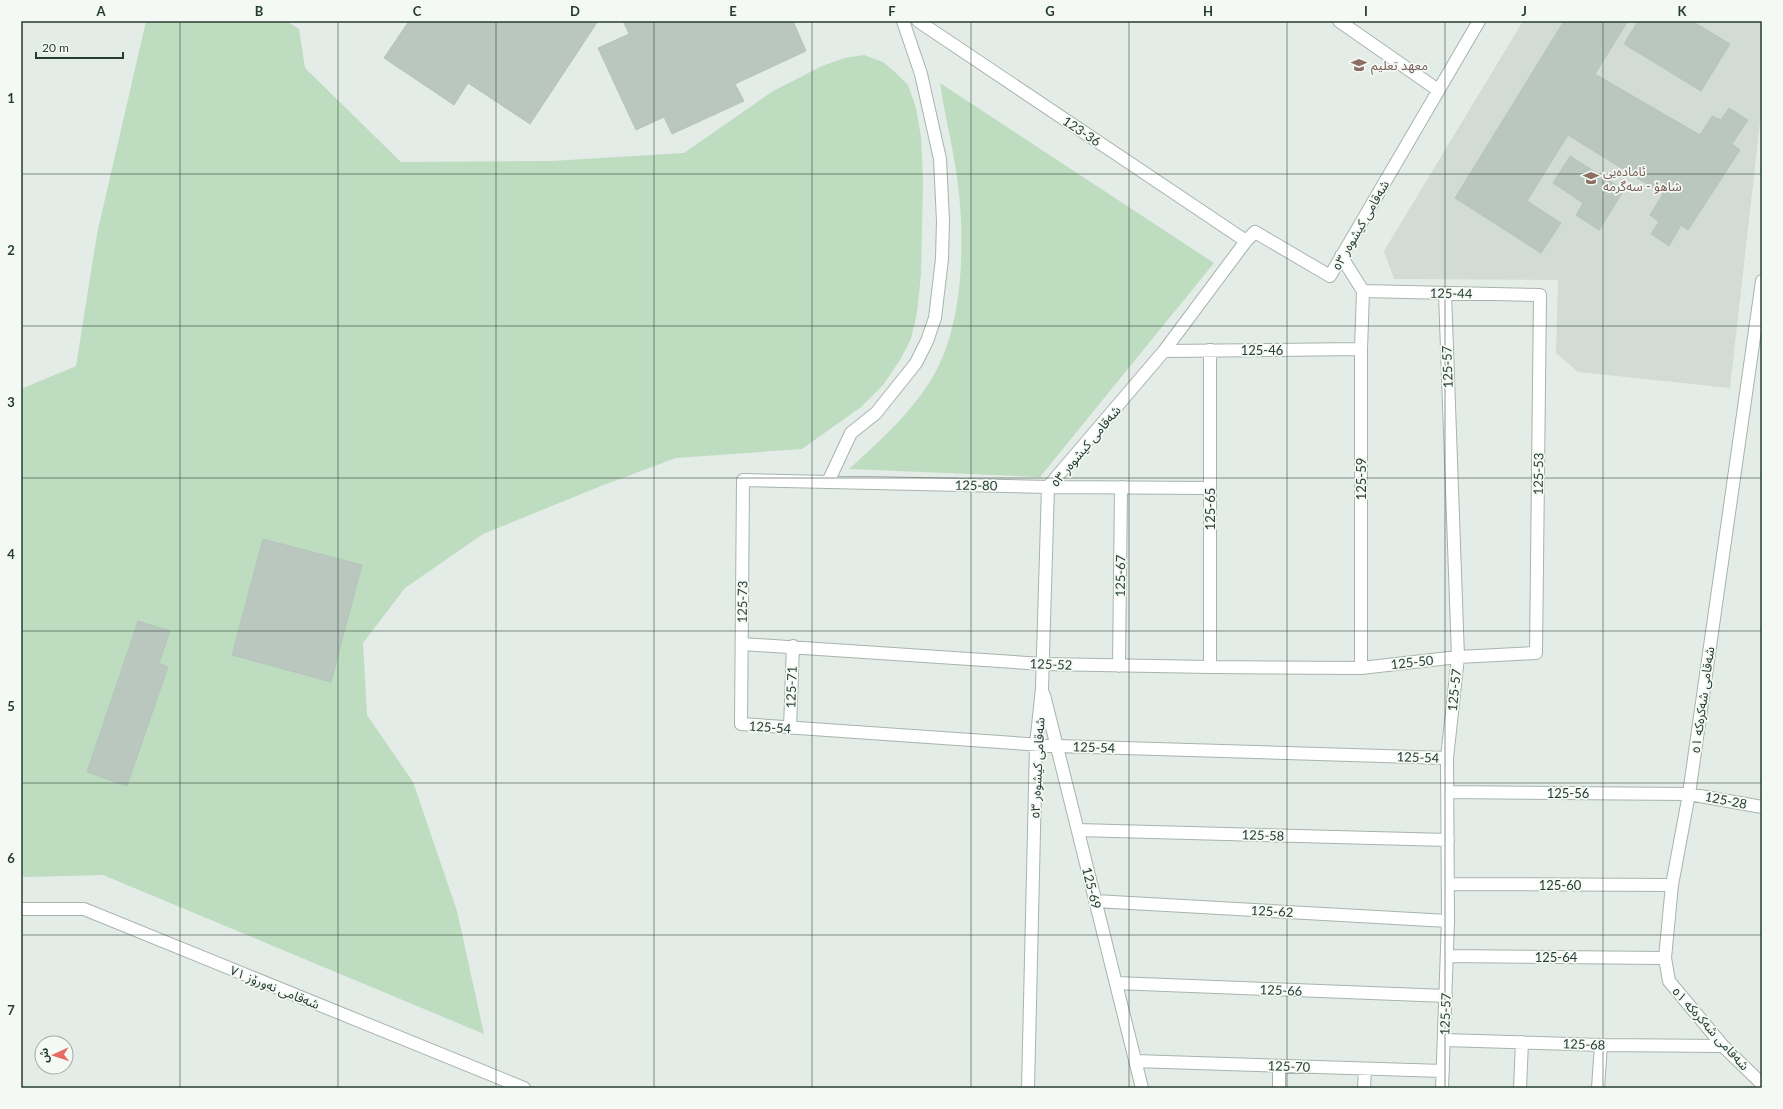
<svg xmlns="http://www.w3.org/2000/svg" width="1783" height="1109" viewBox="0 0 1783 1109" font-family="Lato,'Noto Sans Arabic',sans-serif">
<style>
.built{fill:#d2dcd5}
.green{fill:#bedcc0}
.building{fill:#b9c7bf;stroke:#b6c5bc}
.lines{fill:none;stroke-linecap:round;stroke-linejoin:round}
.minor-casing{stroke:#a7b4ad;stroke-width:14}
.minor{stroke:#fff;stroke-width:12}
.grid{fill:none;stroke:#243c31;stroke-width:1;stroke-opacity:0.55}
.labels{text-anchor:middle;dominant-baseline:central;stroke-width:3.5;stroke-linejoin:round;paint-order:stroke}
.education-label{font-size:13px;fill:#785e54;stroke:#f4f9f5;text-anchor:start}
.street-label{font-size:13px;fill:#243c31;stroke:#f4f9f5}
.neatline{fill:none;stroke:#243c31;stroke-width:1.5}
.grid-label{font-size:13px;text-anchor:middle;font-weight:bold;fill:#243c31}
</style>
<rect width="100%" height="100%" fill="#e4ece7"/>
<!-- built -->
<path class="built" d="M1523 21H1762V105L1730 388 1578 372 1556 353 1558 280 1394 279 1384 251Z"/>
<!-- green -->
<path class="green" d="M146 21H286L299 29 305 68 401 162 551 161 684 153 773 91 822 66 845 58 864 55 883 62 895 72 908 85 916 108 921 137 923 181 921 274 917 313 911 339 900 360 883 385 861 407 802 449 676 458 601 486 483 534 405 588 363 643 367 715 413 782 457 911 484 1034 103 875 28 877 21 876V389L76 366 97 234Z
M940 83 1214 263 1040 477 849 469C880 441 919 406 938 367 963 318 965 240 958 185 954 151 945 117 940 83Z"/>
<!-- building -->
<path class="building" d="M409 21H598L530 124 468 83 454 105 384 58Z
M623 21H793L806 51 735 84 744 101 672 134 664 117 636 130 598 48 629 34Z
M1564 21H1628L1595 74 1700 135 1712 116 1721 120 1729 108 1748 120 1732 144 1740 150 1688 230 1681 225 1669 246 1651 234 1659 222 1650 215 1663 194 1568 135 1527 201 1561 223 1541 253 1455 198Z
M1638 21H1692L1730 44 1701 91 1624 44Z
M1570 156 1624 190 1599 230 1576 215 1583 203 1553 183Z
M263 539 362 565 331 682 232 655Z
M138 621 170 631 159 663 168 667 127 786 87 772Z"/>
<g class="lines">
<defs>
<path id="minor" d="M918 21 1246 241
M1339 21 1438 90
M1341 256 1363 291
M1762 281 1689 794 1672 885 1665 958 1669 981 1723 1046 1762 1084
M1210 350V667
M1164 351 1361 349
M828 482 851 433 876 413 916 363 927 341 935 318 942 259 943 221 940 159 921 74 903 21
M1210 488 1048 487 743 480 741 724 1057 746 1447 758
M742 644 1043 664 1210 667 1361 668 1458 657 1536 653 1540 295 1363 291
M1119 666 1121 487
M1361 668V349L1363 291
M1044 695 1142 1088
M790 728 793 646
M1448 792 1689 794 1762 807
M1078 830 1448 840
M1448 884 1672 885
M1095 901 1448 921
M21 909H84L524 1088
M1447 956 1665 958
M1116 983 1446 996
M1444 1040 1601 1045 1723 1046
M1135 1061 1443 1071
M1028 1088 1036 745 1042 688 1048 487 1164 351 1246 241 1255 232 1330 276 1479 21
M1279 1088V1066
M1364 1088 1365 1069
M1442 1088 1448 921 1447 758 1458 657 1445 293
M1520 1088 1522 1042
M1598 1088 1601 1045"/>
</defs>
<!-- minor casing -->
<use href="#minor" class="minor-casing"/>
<!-- minor -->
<use href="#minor" class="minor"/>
</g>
<!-- grid -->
<path class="grid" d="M180 21V1088M338 21V1088M496 21V1088M654 21V1088M812 21V1088M971 21V1088M1129 21V1088M1287 21V1088M1445 21V1088M1603 21V1088M21 174H1762M21 326H1762M21 478H1762M21 631H1762M21 783H1762M21 935H1762"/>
<!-- icons -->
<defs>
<symbol id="school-bare" viewBox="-9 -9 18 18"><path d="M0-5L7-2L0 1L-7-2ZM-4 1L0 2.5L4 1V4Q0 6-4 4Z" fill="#8d6e63" stroke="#f4f9f5" stroke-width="2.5" paint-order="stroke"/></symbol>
</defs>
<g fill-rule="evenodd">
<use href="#school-bare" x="1348" y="54" width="22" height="22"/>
<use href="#school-bare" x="1580" y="167" width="22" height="22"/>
</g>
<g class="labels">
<!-- education labels -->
<g class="education-label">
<text x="1371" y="65">معهد تعليم</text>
<text x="1603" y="171">ئامادەیی<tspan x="1603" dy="15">شاهۆ - سەگرمە</tspan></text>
</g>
<!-- street labels -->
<g class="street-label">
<text transform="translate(1082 131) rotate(34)">123-36</text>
<text transform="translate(1360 225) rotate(-60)">شەقامی کیشوەر ٥٣</text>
<text transform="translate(1451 293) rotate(1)">125-44</text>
<text x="1262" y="350">125-46</text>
<text transform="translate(1447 367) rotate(-92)">125-57</text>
<text transform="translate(1085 446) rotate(-50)">شەقامی کیشوەر ٥٣</text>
<text transform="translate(1538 474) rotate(-89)">125-53</text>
<text transform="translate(1361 479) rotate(-90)">125-59</text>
<text transform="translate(976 485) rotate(1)">125-80</text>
<text transform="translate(1210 509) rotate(-90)">125-65</text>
<text transform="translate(1120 576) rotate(-89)">125-67</text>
<text transform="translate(742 602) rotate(-89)">125-73</text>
<text transform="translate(1412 662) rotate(-6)">125-50</text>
<text transform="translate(1051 664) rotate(2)">125-52</text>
<text transform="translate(791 687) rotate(-88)">125-71</text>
<text transform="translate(1454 690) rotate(-84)">125-57</text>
<text transform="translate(1702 700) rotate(-82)">شەقامی شەکرەکە ٥١</text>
<text transform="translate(770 727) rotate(4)">125-54</text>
<text transform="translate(1094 747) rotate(2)">125-54</text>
<text transform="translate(1418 757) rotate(2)">125-54</text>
<text transform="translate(1037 768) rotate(-87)">شەقامی کیشوەر ٥٣</text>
<text x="1568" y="793">125-56</text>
<text transform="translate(1726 800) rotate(11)">125-28</text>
<text transform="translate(1263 835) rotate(2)">125-58</text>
<text x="1560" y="885">125-60</text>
<text transform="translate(1092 888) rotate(76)">125-69</text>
<text transform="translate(1272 911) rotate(3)">125-62</text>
<text x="1556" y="957">125-64</text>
<text transform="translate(275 987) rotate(22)">شەقامی نەورۆز ٧١</text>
<text transform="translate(1281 990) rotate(2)">125-66</text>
<text transform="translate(1445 1014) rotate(-88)">125-57</text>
<text transform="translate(1711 1028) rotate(48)">شەقامی شەکرەکە ٥١</text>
<text transform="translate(1584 1044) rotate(2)">125-68</text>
<text transform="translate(1289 1066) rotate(2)">125-70</text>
</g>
</g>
<!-- border -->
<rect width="1783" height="1109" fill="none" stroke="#f4f9f5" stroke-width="44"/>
<!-- north arrow -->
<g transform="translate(54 1055) rotate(267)"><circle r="19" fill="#f4f9f5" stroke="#a1ada7"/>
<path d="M0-3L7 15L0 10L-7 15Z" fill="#e86c66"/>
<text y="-6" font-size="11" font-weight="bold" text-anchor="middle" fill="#243c31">ش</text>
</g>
<!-- scale -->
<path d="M36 52v6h87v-6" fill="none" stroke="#243c31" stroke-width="2"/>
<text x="42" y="52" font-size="12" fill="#243c31" stroke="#f4f9f5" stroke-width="3" paint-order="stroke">20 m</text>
<rect x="22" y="22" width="1739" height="1065" class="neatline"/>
<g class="grid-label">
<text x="101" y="16">A</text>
<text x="259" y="16">B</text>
<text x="417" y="16">C</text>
<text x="575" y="16">D</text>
<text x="733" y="16">E</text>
<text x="892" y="16">F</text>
<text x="1050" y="16">G</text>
<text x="1208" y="16">H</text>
<text x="1366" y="16">I</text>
<text x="1524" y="16">J</text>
<text x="1682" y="16">K</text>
<text x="11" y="103">1</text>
<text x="11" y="255">2</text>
<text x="11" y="407">3</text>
<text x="11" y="559">4</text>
<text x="11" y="711">5</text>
<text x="11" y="863">6</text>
<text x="11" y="1015">7</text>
</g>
</svg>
